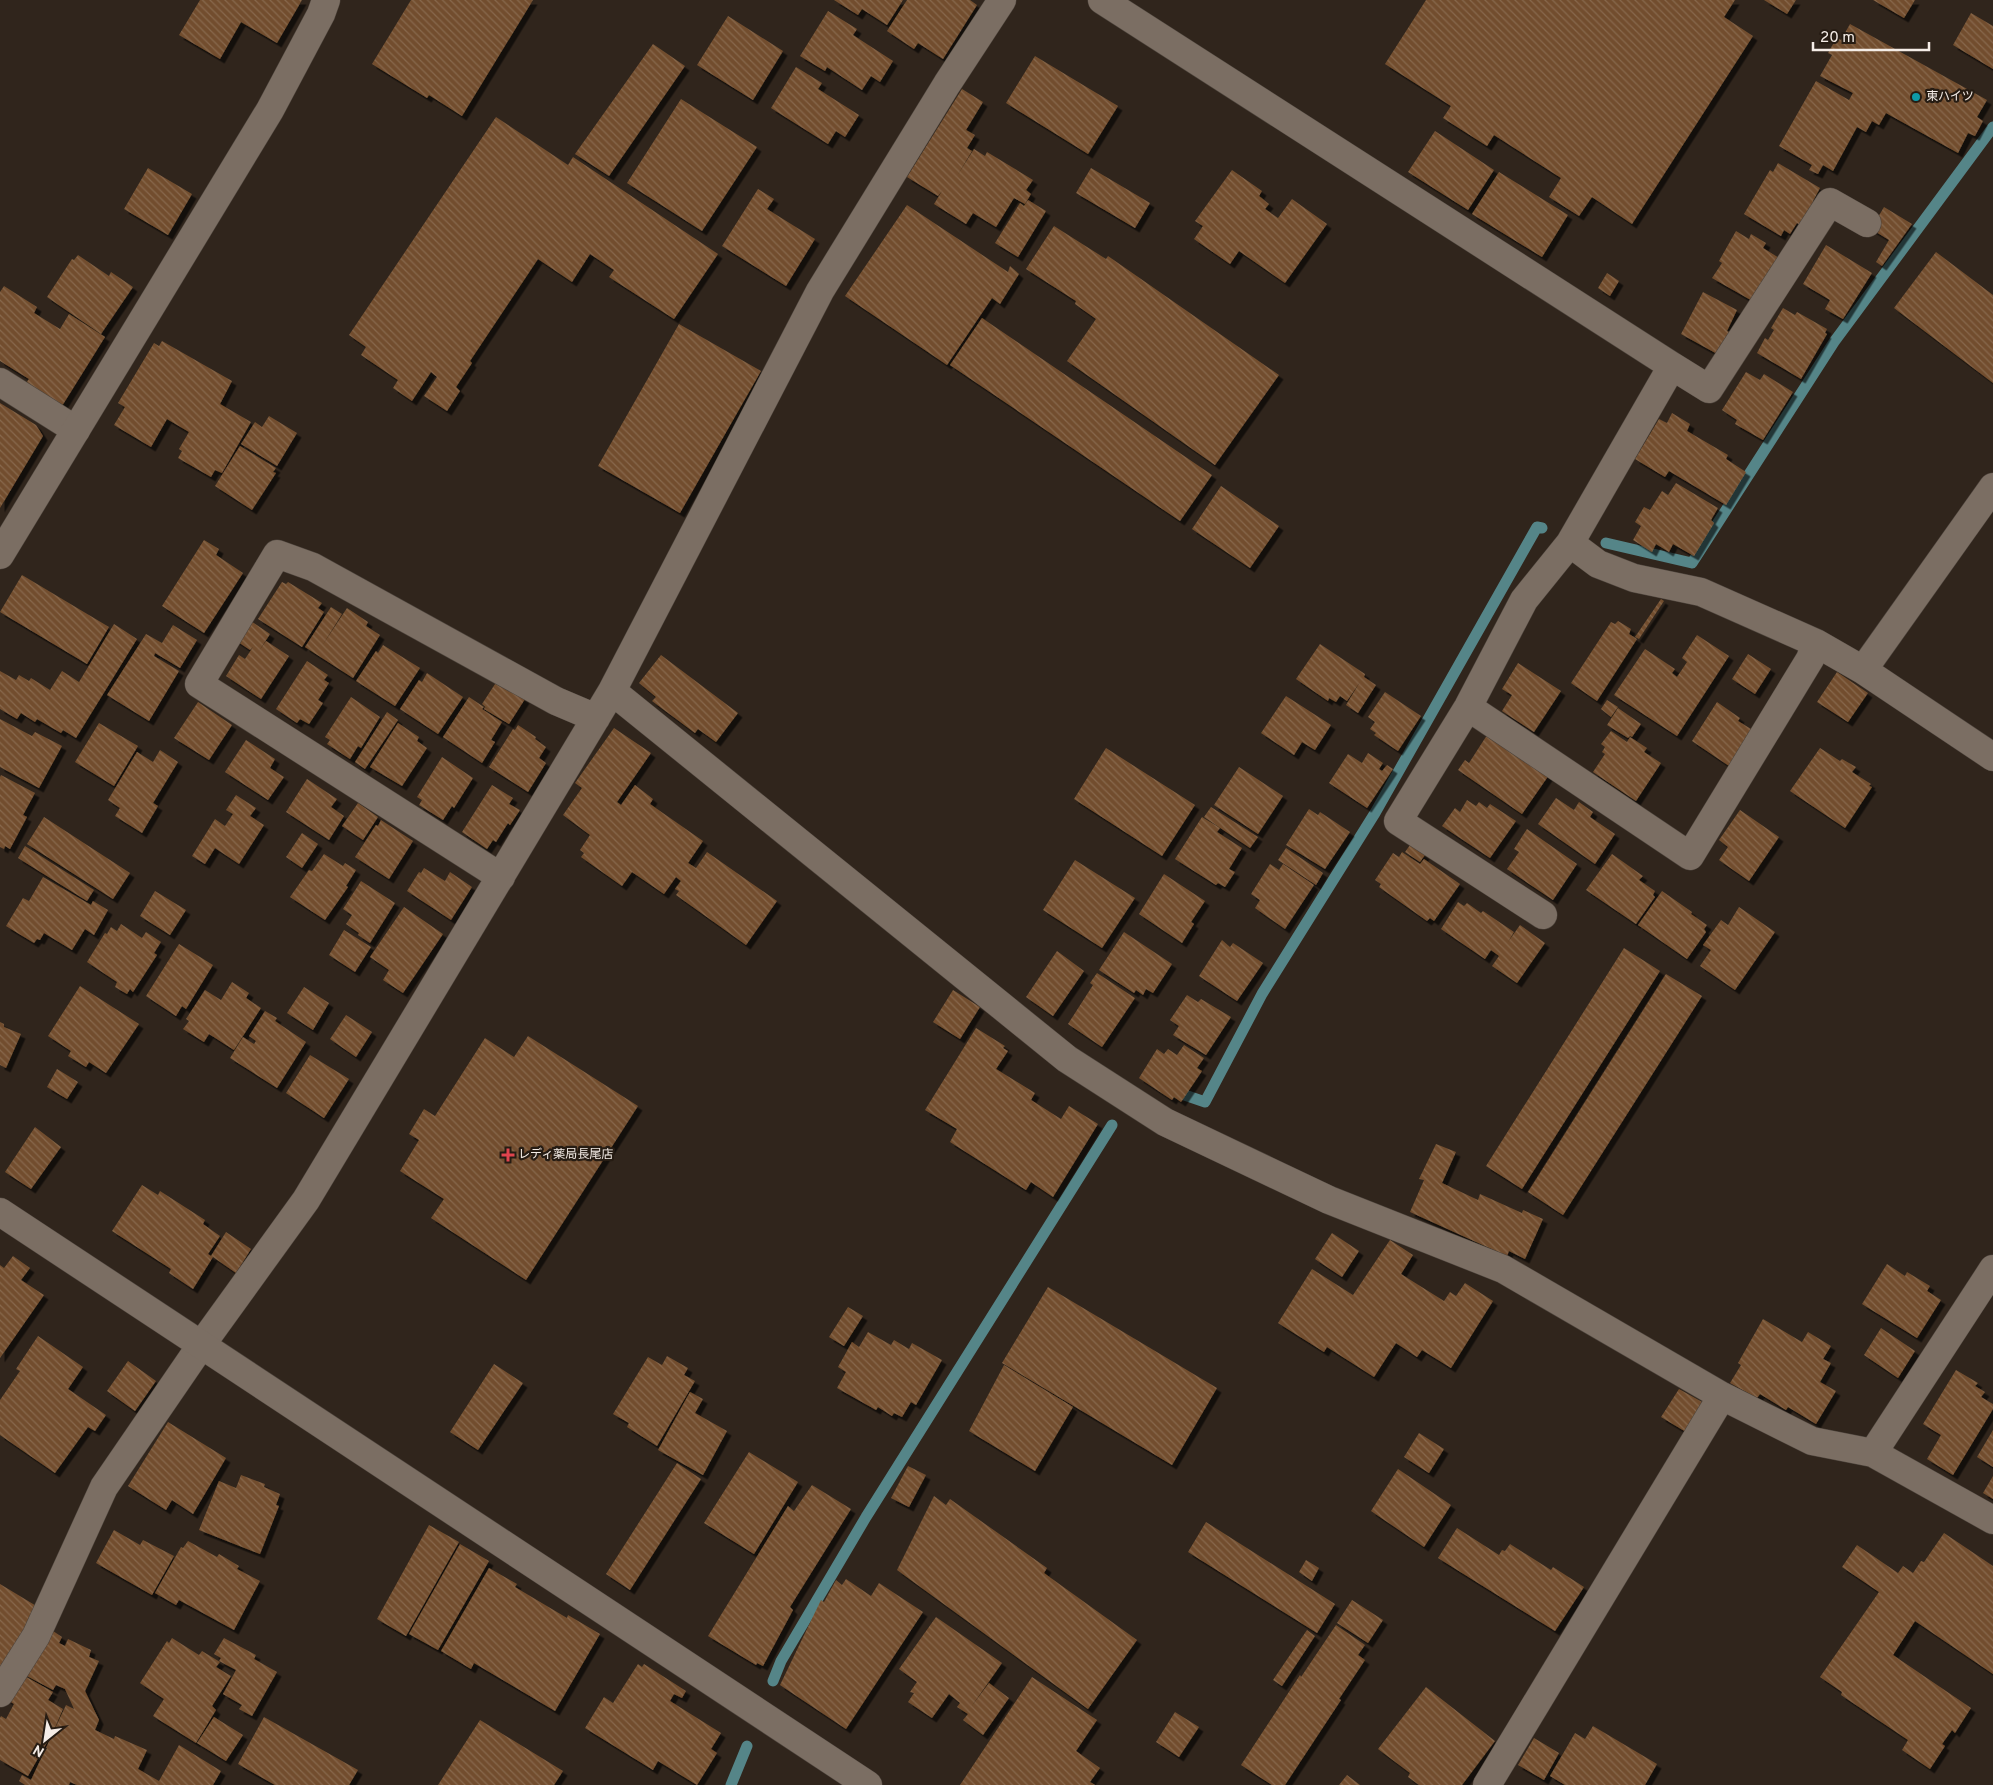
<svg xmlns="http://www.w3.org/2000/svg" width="1993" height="1785" viewBox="0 0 1993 1785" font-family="Overpass,'Noto Sans JP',sans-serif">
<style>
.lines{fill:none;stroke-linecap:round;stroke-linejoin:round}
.stream{stroke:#558588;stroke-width:11}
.building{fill:url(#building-back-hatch);filter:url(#shadow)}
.minor-casing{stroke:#4d443c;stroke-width:29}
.tertiary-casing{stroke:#4d443c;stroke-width:29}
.minor{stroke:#7b6e63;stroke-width:28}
.tertiary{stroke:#7b6e63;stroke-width:28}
.culture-dot{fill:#0f9aa8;stroke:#261c13;stroke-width:2}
.health-dot{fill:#e0444e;stroke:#261c13;stroke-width:2}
.labels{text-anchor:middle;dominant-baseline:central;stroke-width:4.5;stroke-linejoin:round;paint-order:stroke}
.poi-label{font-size:12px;fill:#f5ede7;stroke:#261c13;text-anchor:start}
</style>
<defs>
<pattern id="building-back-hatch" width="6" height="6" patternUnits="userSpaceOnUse" patternTransform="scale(1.25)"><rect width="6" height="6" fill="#724e2e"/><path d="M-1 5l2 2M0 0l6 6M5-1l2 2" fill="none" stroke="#87684c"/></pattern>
<filter id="shadow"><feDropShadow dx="4.5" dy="4.5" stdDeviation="0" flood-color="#0009"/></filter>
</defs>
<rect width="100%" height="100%" fill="#30251c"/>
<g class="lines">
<!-- stream -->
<path class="stream" d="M1606 543 1692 563 1834 342 1993 127
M1173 1091 1205 1102 1262 994 1375 813 1537 527 1542 528
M773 1681 781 1661 866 1517 1112 1125
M731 1785 747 1746"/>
</g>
<!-- building -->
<path class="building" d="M200 0H302L277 43 241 22 220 59 179 35Z
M411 0H533L462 116 429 95 427 98 372 64Z
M834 0H903L887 25 862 9 858 15Z
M907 0H970L977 5 943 59 918 43 914 49 887 31Z
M1426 0H1735L1724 17 1753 36 1632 224 1592 197 1579 216 1549 197 1561 178 1494 135 1487 146 1443 118 1451 106 1385 64Z
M1764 0H1796L1787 14Z
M1873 0H1915L1904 18Z
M828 11 857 29 853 35 893 61 880 82 871 76 862 90 827 67 825 71 800 56Z
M1971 13 1993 26V69L1953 45Z
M728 16 783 51 753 100 697 65Z
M1850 24 1987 100 1977 117 1983 121 1975 136 1968 133 1958 153 1886 113 1879 125 1872 121 1866 132 1857 127 1833 171 1823 165 1818 174 1809 170 1812 165 1779 146 1816 81 1849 100 1853 93 1820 76 1832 55 1828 53 1837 37 1841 40Z
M653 44 685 66 609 176 575 154Z
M1035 56 1118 106 1088 154 1006 103Z
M796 67 822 83 818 89 859 115 845 137 836 131 828 144 771 108Z
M962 89 983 102 966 130 975 135 967 148 972 151 957 176 974 149 985 156 987 152 1033 180 1026 190 1031 194 1025 204 1014 198 996 227 973 213 966 224 934 204 942 191 938 196 907 177Z
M681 99 757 147 702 231 627 183Z
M496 117 568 165 573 157 718 254 674 319 609 277 614 270 590 254 572 282 538 259 470 361 472 363 456 387 460 391 447 411 424 396 437 377 431 372 412 401 393 388 398 380 361 355 366 347 349 335Z
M1435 131 1494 170 1468 210 1408 172Z
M1778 163 1820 188 1813 201 1817 203 1803 227 1797 223 1790 234 1784 230 1781 236 1744 214 1770 170 1773 172Z
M148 168 192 194 168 235 124 209Z
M1091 168 1150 203 1135 228 1076 193Z
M1232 170 1262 191 1259 196 1269 204 1265 209 1278 218 1292 199 1327 224 1285 283 1239 251 1230 264 1194 239 1203 226 1195 221Z
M1499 172 1568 215 1542 257 1472 214Z
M758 189 774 199 767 209 815 239 786 286 722 246Z
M1028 200 1046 211 1018 257 995 243 1020 203 1024 206Z
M907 205 1008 272 1010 266 1019 274 1000 304 992 298 947 365 845 296Z
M1884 207 1912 224 1882 266 1876 262 1889 240 1871 229Z
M1054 226 1106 259 1108 256 1279 375 1215 465 1067 361 1096 319 1075 304 1076 301 1026 269Z
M1736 231 1749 239 1751 234 1766 243 1763 248 1781 259 1756 303 1712 278 1722 263 1719 261Z
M1826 245 1872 273 1843 319 1825 309 1830 300 1803 284Z
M1936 252 1993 295V383L1894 308Z
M78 255 109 276 111 272 133 287 101 334 47 297 72 259 74 260Z
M1607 273 1619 281 1610 296 1598 288Z
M4 286 37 307 34 313 60 329 69 314 105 337 62 406 26 383 29 379 0 361V292Z
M1703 292 1737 310 1727 331 1731 333 1719 355 1681 334Z
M1783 308 1795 315 1797 312 1827 329 1825 333 1827 334 1801 379 1757 353 1765 338 1768 340 1774 330 1771 328Z
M982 318 1212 475 1180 521 950 365Z
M679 324 761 371 680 513 598 466Z
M162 341 232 381 220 404 251 422 222 473 215 470 211 477 178 458 182 451 179 449 189 432 167 419 151 447 114 425 125 407 118 403 154 343 159 346Z
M1746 372 1760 380 1764 374 1793 392 1763 440 1735 424 1737 420 1722 410Z
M0 403 36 425 43 436 0 508Z
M1672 413 1690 424 1687 431 1728 455 1726 459 1746 472 1726 505 1669 471 1665 477 1635 459 1659 419 1667 423Z
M269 416 297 433 277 466 241 444 255 422 262 427Z
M240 446 276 468 273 472 276 473 252 510 215 486Z
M1676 483 1718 508 1711 520 1714 523 1694 556 1673 544 1669 552 1656 544 1652 552 1633 540 1641 526 1635 522 1644 507 1650 510 1662 491 1668 495Z
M1221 486 1279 526 1250 568 1192 529Z
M204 540 219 549 216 555 243 573 204 633 162 606Z
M22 575 109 627 87 664 0 612Z
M282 582 286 584 288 582 322 603 318 608 324 612 302 647 258 619Z
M1661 599 1664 601 1639 639 1635 637Z
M331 607 342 614 322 646 347 608 368 622 366 626 380 635 353 678 305 647Z
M248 619 270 634 259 651 266 641 289 656 261 699 226 676 239 655 245 659 253 647 250 650 235 640Z
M1618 621 1631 629 1629 634 1637 639 1597 701 1571 683 1611 622 1615 624Z
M114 624 137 639 76 738 63 730 61 733 37 719 35 722 21 713 17 719 0 709V671L16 680 19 675 29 681 31 678 50 690 62 671 79 682Z
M173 625 197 640 180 668 155 653 154 656 179 671 149 721 107 695 146 634 162 643Z
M1697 635 1729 656 1677 736 1614 695 1645 649 1675 669 1672 673 1677 677 1687 662 1682 658Z
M1320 644 1365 674 1364 677 1376 685 1358 713 1346 705 1360 682 1347 701 1340 696 1336 702 1329 698 1328 701 1296 679Z
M383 645 420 668 395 706 356 681 376 651 378 653Z
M1748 654 1771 669 1755 694 1732 679Z
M661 655 738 713 716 742 698 729 695 733 652 701 656 697 639 683Z
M307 661 328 675 324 680 329 683 318 700 323 703 309 724 300 719 297 723 276 709Z
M1518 663 1561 691 1534 732 1502 711 1512 695 1502 689Z
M1837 672 1868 693 1848 722 1817 702Z
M427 673 463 697 438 734 400 709 419 680 422 682Z
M497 681 525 699 509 724 484 709 485 707 489 710 482 704Z
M1385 692 1421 716 1398 751 1374 735 1376 733 1370 729 1375 722 1368 717Z
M1286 696 1331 725 1315 750 1302 742 1294 755 1261 733Z
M351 697 380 717 361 748 358 746 350 759 327 744 330 740 325 737Z
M469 697 484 707 482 709 502 722 491 740 495 742 482 763 443 737Z
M1607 700 1618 707 1611 717 1601 709Z
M198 702 232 725 209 760 174 738Z
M1717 702 1740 718 1738 721 1756 732 1732 768 1692 741Z
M1618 708 1641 724 1632 737 1630 736 1628 738 1607 725Z
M387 712 398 720 365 769 355 762Z
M0 719 32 736 35 732 62 746 39 788 0 767Z
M99 723 138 746 114 786 75 762Z
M398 723 419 737 417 741 427 748 402 786 370 767Z
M518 725 536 737 535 739 546 747 539 758 546 763 528 792 489 767 513 729 515 730Z
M614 728 651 753 617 802 621 805 635 785 653 799 650 804 703 841 688 863 696 868 707 852 777 901 746 945 676 895 679 891 675 889 681 881 676 877 664 894 632 872 622 886 581 857 584 853 580 850 590 835 563 815 582 788 575 783Z
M1611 731 1627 742 1630 737 1647 748 1644 752 1661 763 1636 801 1593 772 1605 754 1602 752 1605 747 1601 744Z
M1489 732 1549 775 1522 814 1458 770 1465 760 1469 763Z
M246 740 275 759 270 768 284 777 268 800 225 772Z
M1106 748 1195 805 1162 856 1074 799Z
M1820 748 1840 761 1842 759 1856 767 1852 772 1871 784 1869 786 1872 787 1845 828 1790 791Z
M160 750 178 762 153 803 158 806 142 833 115 816 120 808 108 800 137 752 153 762Z
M1368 753 1383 763 1379 769 1382 771 1387 765 1393 769 1367 808 1329 783 1348 754 1362 763Z
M442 757 473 778 454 808 452 806 443 820 419 805 422 800 417 797Z
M1239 767 1283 796 1258 834 1214 805Z
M1 775 35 793 23 815 27 817 10 849 5 846 4 849 0 847V777Z
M307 779 337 799 331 807 344 816 329 840 286 812Z
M492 785 513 798 509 804 520 810 510 825 508 823 496 842 493 840 487 849 462 832Z
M236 795 256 808 250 816 264 825 239 864 215 848 205 864 192 856 215 819 225 826 233 814 226 810Z
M1556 798 1574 810 1579 802 1593 812 1590 817 1615 834 1595 864 1538 824Z
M1467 800 1476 806 1479 802 1487 808 1490 804 1516 821 1490 858 1442 826 1455 808 1460 812Z
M358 803 378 817 363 840 342 826Z
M1211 807 1258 837 1250 848 1204 817Z
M1309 809 1318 815 1320 812 1350 832 1325 869 1286 845Z
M1740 810 1779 837 1749 881 1719 860 1728 847 1719 840Z
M44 817 130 873 113 899 27 844Z
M1202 817 1220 828 1217 832 1242 848 1229 869 1235 872 1225 887 1218 883 1216 885 1175 859Z
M381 820 413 841 389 879 355 857 376 825 378 826Z
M1527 829 1577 864 1553 900 1507 869 1519 852 1514 849Z
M302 833 318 844 302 868 286 857Z
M1410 845 1425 855 1420 862 1405 852Z
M25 846 94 890 87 901 18 858Z
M1286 848 1323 873 1316 885 1278 860Z
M1402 852 1420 864 1424 859 1460 884 1434 921 1430 918 1427 921 1379 887 1381 884 1375 880 1393 853 1399 857Z
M324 854 343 866 345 863 356 870 346 886 348 887 325 920 290 897 309 870 312 871Z
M1612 854 1643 876 1639 880 1655 891 1653 895 1655 897 1636 924 1586 890Z
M1075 860 1135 898 1102 948 1043 910Z
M1270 864 1279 870 1283 864 1314 885 1285 929 1255 908 1260 900 1251 894Z
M424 868 445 881 450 872 472 887 451 920 407 891 419 872 421 873Z
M1164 874 1205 901 1191 922 1194 924 1182 943 1139 914Z
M43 877 91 905 93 901 108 910 94 935 85 929 72 950 44 933 40 940 37 939 34 943 6 926 23 898 29 901Z
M361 881 395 903 370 943 358 935 359 933 346 924 352 915 343 909Z
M155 891 186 910 170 935 140 916Z
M1662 891 1692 912 1691 914 1707 925 1704 929 1706 932 1687 959 1638 925Z
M1458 902 1464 906 1467 903 1481 913 1483 911 1514 932 1508 942 1520 925 1545 943 1517 983 1492 966 1499 956 1491 950 1485 959 1441 929Z
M404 907 443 934 403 993 383 980 389 970 370 957Z
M1739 907 1775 932 1735 990 1700 966 1711 950 1703 945 1721 920 1728 925Z
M121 924 142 938 146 932 161 942 154 953 157 955 133 992 130 989 127 994 115 987 117 982 87 962 105 933 107 934 111 927 117 931Z
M344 930 371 947 355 972 329 955Z
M1124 932 1172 964 1153 993 1146 989 1143 995 1136 990 1134 993 1099 970Z
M1222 940 1230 947 1233 943 1263 963 1237 1001 1199 976Z
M179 944 213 965 186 1009 182 1006 176 1016 146 996Z
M1624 948 1660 971 1522 1189 1486 1166Z
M1057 951 1084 971 1053 1016 1026 997Z
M1097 973 1135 998 1102 1047 1068 1024 1093 985 1090 983Z
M1666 974 1702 996 1563 1215 1528 1192Z
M232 982 249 993 246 998 261 1008 234 1050 209 1034 204 1042 183 1029 189 1021 186 1019 205 990 221 1000Z
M80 986 139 1024 106 1073 89 1062 86 1067 68 1056 71 1051 48 1036Z
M304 987 329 1003 313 1030 287 1013Z
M953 990 980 1007 960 1039 933 1022Z
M1187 995 1198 1002 1201 999 1231 1017 1206 1055 1173 1035 1179 1026 1170 1020Z
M265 1011 277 1018 275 1021 306 1042 277 1088 230 1058 243 1037 254 1044 256 1041 249 1036Z
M346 1015 372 1032 356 1057 330 1039Z
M0 1022 4 1024V1027L21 1034 6 1068 0 1065Z
M976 1028 1005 1046 1003 1048 1008 1051 996 1069 1035 1093 1031 1100 1061 1119 1069 1106 1098 1124 1053 1197 1031 1182 1026 1190 950 1142 957 1129 925 1110Z
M528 1036 638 1106 526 1280 431 1218 444 1199 400 1171 419 1140 409 1134 424 1109 435 1116 485 1038 514 1057Z
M1184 1045 1204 1058 1197 1068 1202 1071 1181 1102 1174 1097 1172 1100 1139 1078 1157 1049 1164 1054 1168 1049 1177 1055Z
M310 1055 349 1079 324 1118 286 1093Z
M57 1069 78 1082 67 1099 47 1087Z
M35 1127 61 1147 31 1189 5 1172Z
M1436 1144 1456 1152 1442 1183 1478 1200 1480 1194 1522 1213 1523 1210 1543 1219 1525 1259 1509 1251 1507 1256 1410 1212 1424 1180 1419 1179Z
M142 1185 158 1195 160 1191 205 1220 203 1224 220 1236 208 1254 211 1256 226 1232 251 1249 236 1273 213 1257 193 1289 169 1273 171 1269 112 1231Z
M1332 1233 1359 1251 1342 1277 1315 1259Z
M1390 1240 1413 1255 1401 1274 1444 1301 1450 1292 1456 1296 1465 1283 1493 1301 1451 1368 1422 1350 1417 1357 1396 1343 1374 1377 1327 1347 1324 1352 1278 1323 1312 1269 1353 1295Z
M13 1256 30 1268 21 1280 44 1295 0 1358V1265L4 1268Z
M1887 1264 1905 1276 1907 1272 1930 1286 1927 1291 1941 1300 1917 1338 1862 1304Z
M1048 1287 1217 1388 1172 1465 1002 1363Z
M848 1307 863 1316 844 1346 829 1337Z
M1763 1319 1802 1342 1808 1332 1831 1346 1823 1359 1831 1363 1820 1382 1836 1391 1816 1424 1788 1407 1786 1410 1760 1394 1757 1398 1730 1383 1741 1365 1738 1363Z
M1881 1328 1915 1351 1898 1378 1864 1355Z
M868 1332 891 1345 894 1340 909 1349 912 1343 942 1360 916 1405 911 1402 902 1417 894 1413 892 1416 878 1407 876 1410 837 1388 846 1372 838 1367 852 1342 859 1347Z
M38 1336 83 1367 68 1389 106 1415 95 1431 88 1427 55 1473 0 1435V1400L20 1371 16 1369Z
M667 1356 688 1368 684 1375 695 1381 657 1446 627 1427 629 1423 613 1414 648 1357 662 1365Z
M128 1361 156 1381 135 1411 107 1391Z
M494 1364 523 1383 478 1450 450 1432Z
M1004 1365 1073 1407 1035 1471 969 1431Z
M1956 1370 1978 1383 1975 1386 1985 1392 1981 1397 1993 1404V1409L1953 1475 1927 1459 1941 1435 1923 1424Z
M1679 1389 1704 1403 1686 1432 1661 1417Z
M690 1392 703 1399 695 1413 727 1431 703 1475 658 1450Z
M168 1422 226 1458 193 1514 172 1500 166 1510 128 1486Z
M1993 1430V1467L1977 1457Z
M1419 1433 1444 1449 1429 1473 1404 1457Z
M749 1452 798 1482 754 1554 704 1523Z
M677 1463 701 1479 630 1590 606 1574Z
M908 1466 926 1475 909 1507 891 1498Z
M1398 1469 1451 1505 1424 1547 1371 1511Z
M241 1475 265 1484 264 1487 280 1494 276 1505 279 1506 260 1554 199 1530 219 1481 236 1488Z
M1993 1476V1499L1983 1493Z
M812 1485 851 1509 790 1607 793 1610 763 1666 757 1663 756 1665 708 1636 788 1506 794 1511Z
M934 1496 946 1505 950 1499 1047 1568 1044 1573 1137 1640 1088 1709 897 1570Z
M1206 1522 1335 1604 1317 1633 1188 1552Z
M429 1525 459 1542 406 1636 377 1619Z
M1457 1528 1499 1555 1502 1550 1505 1551 1510 1544 1551 1570 1553 1567 1584 1587 1555 1631 1438 1558Z
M114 1530 140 1545 143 1540 174 1556 152 1595 96 1563Z
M1944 1533 1993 1566V1674L1915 1621 1893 1655 1971 1708 1955 1733 1952 1730 1942 1744 1945 1746 1930 1769 1902 1750 1908 1740 1841 1695 1842 1692 1820 1677 1879 1592 1842 1567 1857 1545 1898 1573 1903 1566 1913 1573 1921 1561 1924 1562Z
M188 1541 217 1557 219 1554 239 1566 237 1569 260 1581 234 1630 179 1600 176 1605 155 1593 181 1547 183 1548Z
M460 1544 489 1561 438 1650 409 1634Z
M1306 1560 1319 1568 1312 1581 1299 1572Z
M489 1568 517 1584 515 1587 567 1618 568 1615 600 1634 555 1711 474 1663 471 1669 441 1651Z
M846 1579 871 1596 879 1583 923 1612 846 1729 780 1685 821 1600 824 1602 836 1580 842 1585Z
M0 1584 38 1607 0 1669Z
M1352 1600 1383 1620 1368 1643 1337 1623Z
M936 1617 1002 1663 971 1707 989 1683 1009 1698 983 1735 963 1720 968 1714 957 1707 960 1703 949 1694 932 1718 908 1702 914 1693 910 1692 917 1682 899 1669Z
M1336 1625 1365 1645 1358 1655 1365 1660 1339 1699 1341 1700 1285 1785H1272L1241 1765 1300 1675 1301 1677Z
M50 1629 62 1637 59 1643 65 1646 68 1639 91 1650 89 1657 99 1661 85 1691 99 1720 95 1730 114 1739 115 1736 147 1750 138 1769 159 1781 179 1745 221 1771 213 1785H77L70 1782 69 1785H25L19 1781 22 1775 31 1780 66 1705 74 1709 65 1689 56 1685 53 1690 25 1675Z
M1307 1630 1315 1636 1282 1686 1273 1680Z
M172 1638 199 1655 202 1651 220 1662 216 1667 231 1676 212 1706 216 1710 196 1743 153 1716 164 1699 140 1683 167 1641 169 1643Z
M224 1638 256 1655 254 1659 277 1672 252 1716 239 1709 242 1705 223 1694 236 1670 219 1661 221 1658 214 1654Z
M638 1664 642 1667 644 1664 686 1691 682 1698 674 1694 670 1701 721 1733 711 1749 717 1753 697 1785 658 1761 653 1770 585 1728 604 1697 613 1703Z
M21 1674 53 1692 48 1700 63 1709 54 1730 28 1776 0 1760V1718L1 1716 6 1719 14 1704 6 1699Z
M1032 1677 1097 1720 1076 1751 1100 1768 1090 1782 1095 1785H960Z
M1426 1687 1495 1741 1462 1785H1419L1408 1777 1410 1773 1378 1749Z
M1175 1712 1199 1727 1179 1757 1156 1742Z
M214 1717 243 1735 226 1761 197 1743Z
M264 1717 358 1770 349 1785H275L238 1764Z
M480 1720 563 1771 554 1785H438Z
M1593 1726 1657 1764 1645 1785H1565L1550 1776 1575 1733 1585 1739Z
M1534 1738 1559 1753 1544 1780 1518 1765Z
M1347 1775 1360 1785H1339Z"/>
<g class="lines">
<defs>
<path id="minor" d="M1102 0 1672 366 1570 543 1524 600 1468 707 1398 821 1543 915
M1672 366 1709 389 1830 202 1867 223
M0 382 76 430
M1570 543 1598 564 1634 578 1701 592 1816 643 1863 670 1993 757
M1863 670 1993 487
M612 691 1067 1059 1165 1122 1329 1200 1503 1269 1722 1396 1812 1441 1873 1453 1993 1520
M1468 707 1690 856 1810 659 1816 643
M501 877 199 684 277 554 313 567 556 701 596 718
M1873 1453 1993 1269
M0 1693 36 1636 104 1487 202 1344 306 1200 612 691 820 291 947 84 1002 0
M1487 1785 1722 1396"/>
<path id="tertiary" d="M0 555 270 110 321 14 326 0
M0 1212 868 1785"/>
</defs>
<!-- minor casing -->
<use href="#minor" class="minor-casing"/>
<!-- tertiary casing -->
<use href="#tertiary" class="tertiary-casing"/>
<!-- minor -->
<use href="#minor" class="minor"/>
<!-- tertiary -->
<use href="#tertiary" class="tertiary"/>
</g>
<!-- markers -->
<circle class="culture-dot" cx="1916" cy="97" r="5"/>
<path class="health-dot" d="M505.5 1147.5h5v5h5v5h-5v5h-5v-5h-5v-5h5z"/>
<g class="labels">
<!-- poi labels -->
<g class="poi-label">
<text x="1926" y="97">東ハイツ</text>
<text x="518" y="1155">レディ薬局長尾店</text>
</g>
</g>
<!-- north arrow -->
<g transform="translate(45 1740) rotate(210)" stroke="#261c13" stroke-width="4" paint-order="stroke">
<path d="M0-4L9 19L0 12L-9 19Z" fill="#f5ede7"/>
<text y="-8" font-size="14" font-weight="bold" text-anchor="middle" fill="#f5ede7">N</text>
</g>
<!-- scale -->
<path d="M1813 42v8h116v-8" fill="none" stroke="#f5ede7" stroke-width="2.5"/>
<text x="1820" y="42" font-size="15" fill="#f5ede7" stroke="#261c13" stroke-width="4" paint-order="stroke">20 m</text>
</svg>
